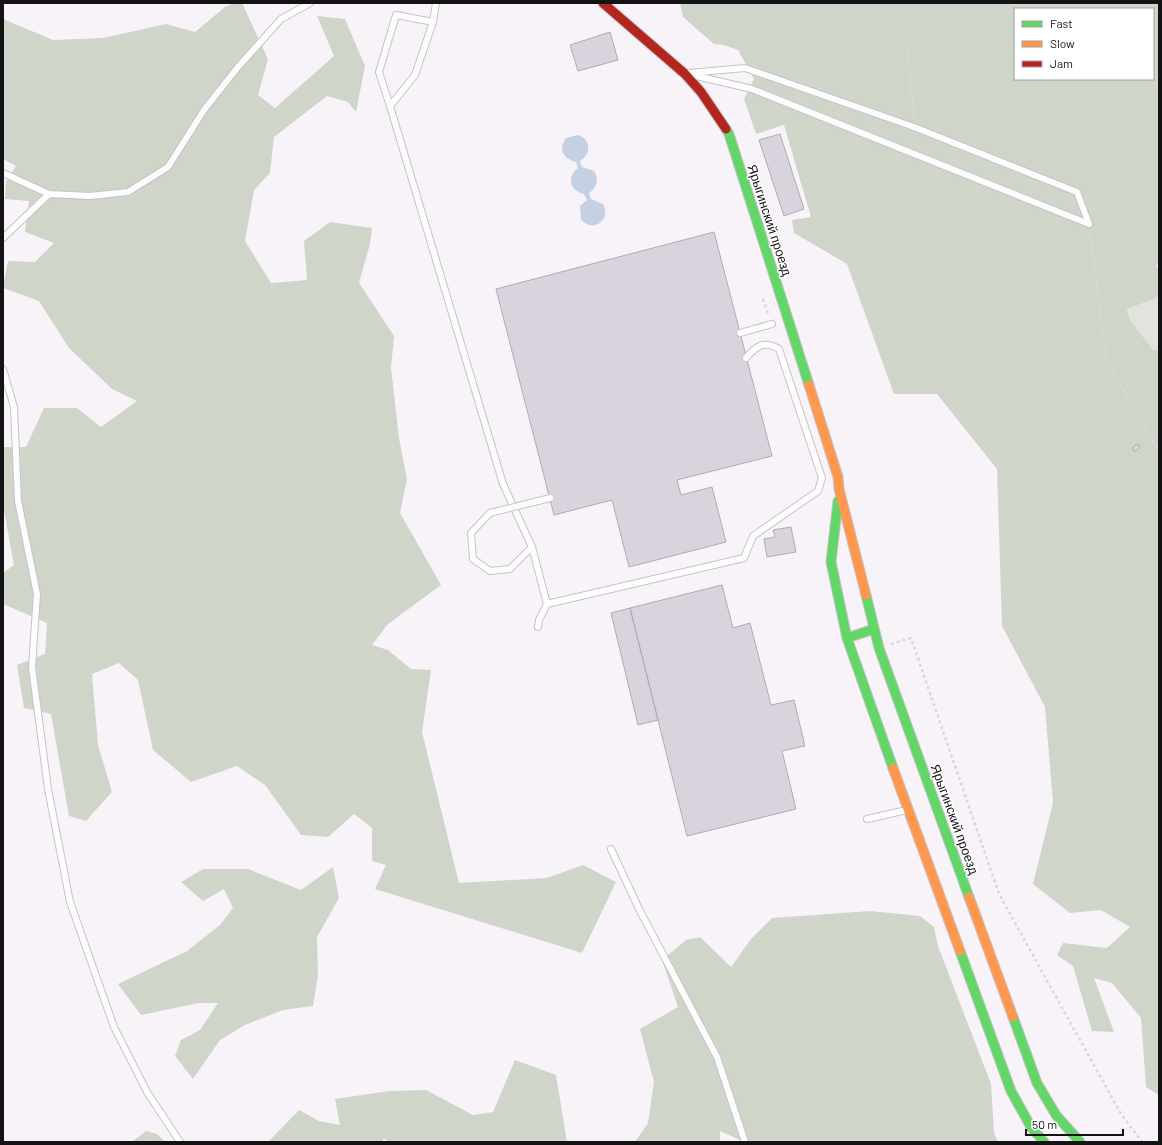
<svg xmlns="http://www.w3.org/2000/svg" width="1162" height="1145" viewBox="0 0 1162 1145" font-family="Barlow,sans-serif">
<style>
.green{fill:#e1e4dc}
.forest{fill:#d0d5c9;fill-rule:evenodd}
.water{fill:#c4d1e4}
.building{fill:#d8d3dc;stroke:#afacb1}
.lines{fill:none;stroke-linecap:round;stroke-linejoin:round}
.lane-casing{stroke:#c6c3c7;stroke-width:8}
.fast-casing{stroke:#c6c3c7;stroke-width:11}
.slow-casing{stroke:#c6c3c7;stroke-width:11}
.jam-casing{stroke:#c6c3c7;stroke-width:11}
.path{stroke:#d9d7da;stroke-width:2.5;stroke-dasharray:3 3;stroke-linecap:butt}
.lane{stroke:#fefdfe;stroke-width:6}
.fast{stroke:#63d668;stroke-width:9}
.slow{stroke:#ff974d;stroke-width:9}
.jam{stroke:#b3261e;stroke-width:9}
.lane-bridge-casing{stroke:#c6c3c7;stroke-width:8;stroke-linecap:butt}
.lane-bridge{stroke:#fefdfe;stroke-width:6}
.labels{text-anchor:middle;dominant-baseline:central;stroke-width:3;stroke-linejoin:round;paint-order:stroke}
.street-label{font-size:13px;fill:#151216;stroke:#fff}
</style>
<rect width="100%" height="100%" fill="#f8f3f9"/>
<!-- green -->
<path class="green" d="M1159 294V350L1153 351 1130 320 1127 309 1157 298Z"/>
<!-- forest -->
<path class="forest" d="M234 3H242L268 59 258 95 275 108 334 56 317 16 345 19 365 66 356 112 348 102 327 96 274 137 270 173 254 190 245 241 271 283 307 280 304 241 330 222 372 228 370 244 359 283 394 336 391 368 399 438 407 479 400 513 441 585 388 624 372 645 388 650 411 669 431 670 422 732 459 883 547 878 583 865 616 882 582 953 375 889 386 865 372 861V828L354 814 328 837 301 835 265 785 237 766 191 782 153 750 138 680 119 663 92 674 98 745 112 792 86 821 69 816 51 714 24 708 17 665 45 654 47 623 3 604V573L14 565 3 505V447H26L44 408H77L101 427 137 401 112 389 69 348 39 301 3 288 8 261 35 262 54 243 25 232 29 201 5 199 6 181 16 166 3 159V19L53 40 103 38 166 24 195 32 225 7Z
M680 3H1159V263L1156 266 1159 269V294L1157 298 1127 309 1130 320 1153 350H1159V1095L1146 1087 1141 1018 1112 983 1094 978 1114 1032 1092 1031 1073 966 1057 955 1063 943 1107 948 1130 927 1101 910 1070 913 1033 884 1053 803 1045 707 1002 626 997 469 937 394H894L847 264 794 233 792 220 811 217 784 125 756 134 744 99 754 79 738 50 724 45 714 44 683 17ZM1015 9H1153V79H1015Z
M333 867 339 898 317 937 318 975 313 1006 283 1010 245 1025 220 1040 193 1079 175 1056 181 1040 200 1030 218 1003H199L141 1015 118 984 187 951 220 925 233 908 224 889 203 901 181 882 203 869H248L301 890Z
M870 911 920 916 934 927 938 946 991 1084 994 1133 998 1142H744L720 1131V1142H635L648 1123 654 1082 640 1029 678 1007 662 960 686 940 700 937 731 967 751 939 772 918Z
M515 1060 556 1075 567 1142H390L383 1138V1142H268L299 1110 319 1121 340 1125 335 1099 389 1091 426 1090 473 1115 493 1112Z
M146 1131 157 1134 165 1142H132Z"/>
<!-- water -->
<path class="water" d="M578 135C591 139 592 154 580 161L582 167 594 171C599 179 598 187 589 193L591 199 603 204C612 220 592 234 581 219L580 206 587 200 584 194C570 191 566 177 578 168L576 162C563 159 558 149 566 138Z"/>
<!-- building -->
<path class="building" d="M610 32 618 60 578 71 570 45Z
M780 134 804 209 784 216 759 140Z
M714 232 772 456 677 480 681 495 712 487 726 542 629 567 612 500 554 515 496 289Z
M1137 444 1140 447 1135 452 1132 448Z
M791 527 796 552 767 557 764 539 775 537 773 530Z
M722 585 733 628 750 623 771 705 794 700 805 746 782 751 796 809 687 836 630 608Z
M630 608 658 720 638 725 611 613Z"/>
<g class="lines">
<defs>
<path id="lane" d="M436 3 433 22 415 75 390 106 503 484 532 547 547 604 539 620 538 627
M688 73 745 68 914 127 1077 192 1089 224
M692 75 752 89 1089 224
M390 106 379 72 396 15 433 22
M3 173 49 194 90 196 128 192 168 167 204 110 238 67 281 19 310 3
M3 238 49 194
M740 333 772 324
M3 369 14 407 18 501 37 594 32 667 48 789 70 902 114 1027 147 1092 180 1142
M490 513 471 533 473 559 490 571 510 569 532 547
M547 604 744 558 753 536 818 491 822 478 779 349C764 340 756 346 746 358
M867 819 907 810
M611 849 639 909 717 1057 745 1142"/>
<path id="fast" d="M726 129 729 134 809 385
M838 501 831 562 847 638 893 768
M866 595 879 648 969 897
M847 638 874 629
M960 951 1011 1091 1031 1127 1044 1142
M1013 1017 1037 1083 1056 1115 1080 1142"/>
<path id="slow" d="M809 385 838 477 839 489 866 595
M893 768 960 951
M969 897 1013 1017"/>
<path id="jam" d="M603 3 685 74 701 92 726 129"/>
</defs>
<!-- lane casing -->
<use href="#lane" class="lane-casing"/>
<!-- fast casing -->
<use href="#fast" class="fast-casing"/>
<!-- slow casing -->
<use href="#slow" class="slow-casing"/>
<!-- jam casing -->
<use href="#jam" class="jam-casing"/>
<!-- path -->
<path class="path" d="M908 53 914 119
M1090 232 1106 359 1159 452
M763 299 769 316
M891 644 911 638 999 894 1121 1114 1142 1142"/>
<!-- lane -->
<use href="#lane" class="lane"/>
<!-- fast -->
<use href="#fast" class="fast"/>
<!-- slow -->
<use href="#slow" class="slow"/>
<!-- jam -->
<use href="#jam" class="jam"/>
<defs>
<path id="lane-bridge" d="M490 513 550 498"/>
</defs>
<!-- lane-bridge casing -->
<use href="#lane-bridge" class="lane-bridge-casing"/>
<!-- lane-bridge -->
<use href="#lane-bridge" class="lane-bridge"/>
</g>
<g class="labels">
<!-- street labels -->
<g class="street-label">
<text transform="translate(770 220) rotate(72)">Ярыгинский проезд</text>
<text transform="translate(955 819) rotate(70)">Ярыгинский проезд</text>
</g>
</g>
<!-- border -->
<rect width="1162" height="1145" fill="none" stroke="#151216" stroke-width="8"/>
<!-- legend -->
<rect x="1014" y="8" width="140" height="72" fill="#ffffff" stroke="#a1a0a2"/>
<rect x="1022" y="21" width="20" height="6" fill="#63d668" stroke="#a1a0a2"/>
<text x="1050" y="28" font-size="12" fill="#151216">Fast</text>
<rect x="1022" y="41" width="20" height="6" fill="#ff974d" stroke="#a1a0a2"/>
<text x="1050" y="48" font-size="12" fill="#151216">Slow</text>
<rect x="1022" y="61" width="20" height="6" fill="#b3261e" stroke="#a1a0a2"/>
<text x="1050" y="68" font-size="12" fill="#151216">Jam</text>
<!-- scale -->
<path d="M1026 1129v6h97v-6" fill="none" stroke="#151216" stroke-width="2"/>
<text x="1032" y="1129" font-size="12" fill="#151216" stroke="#ffffff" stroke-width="3" paint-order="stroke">50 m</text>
</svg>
